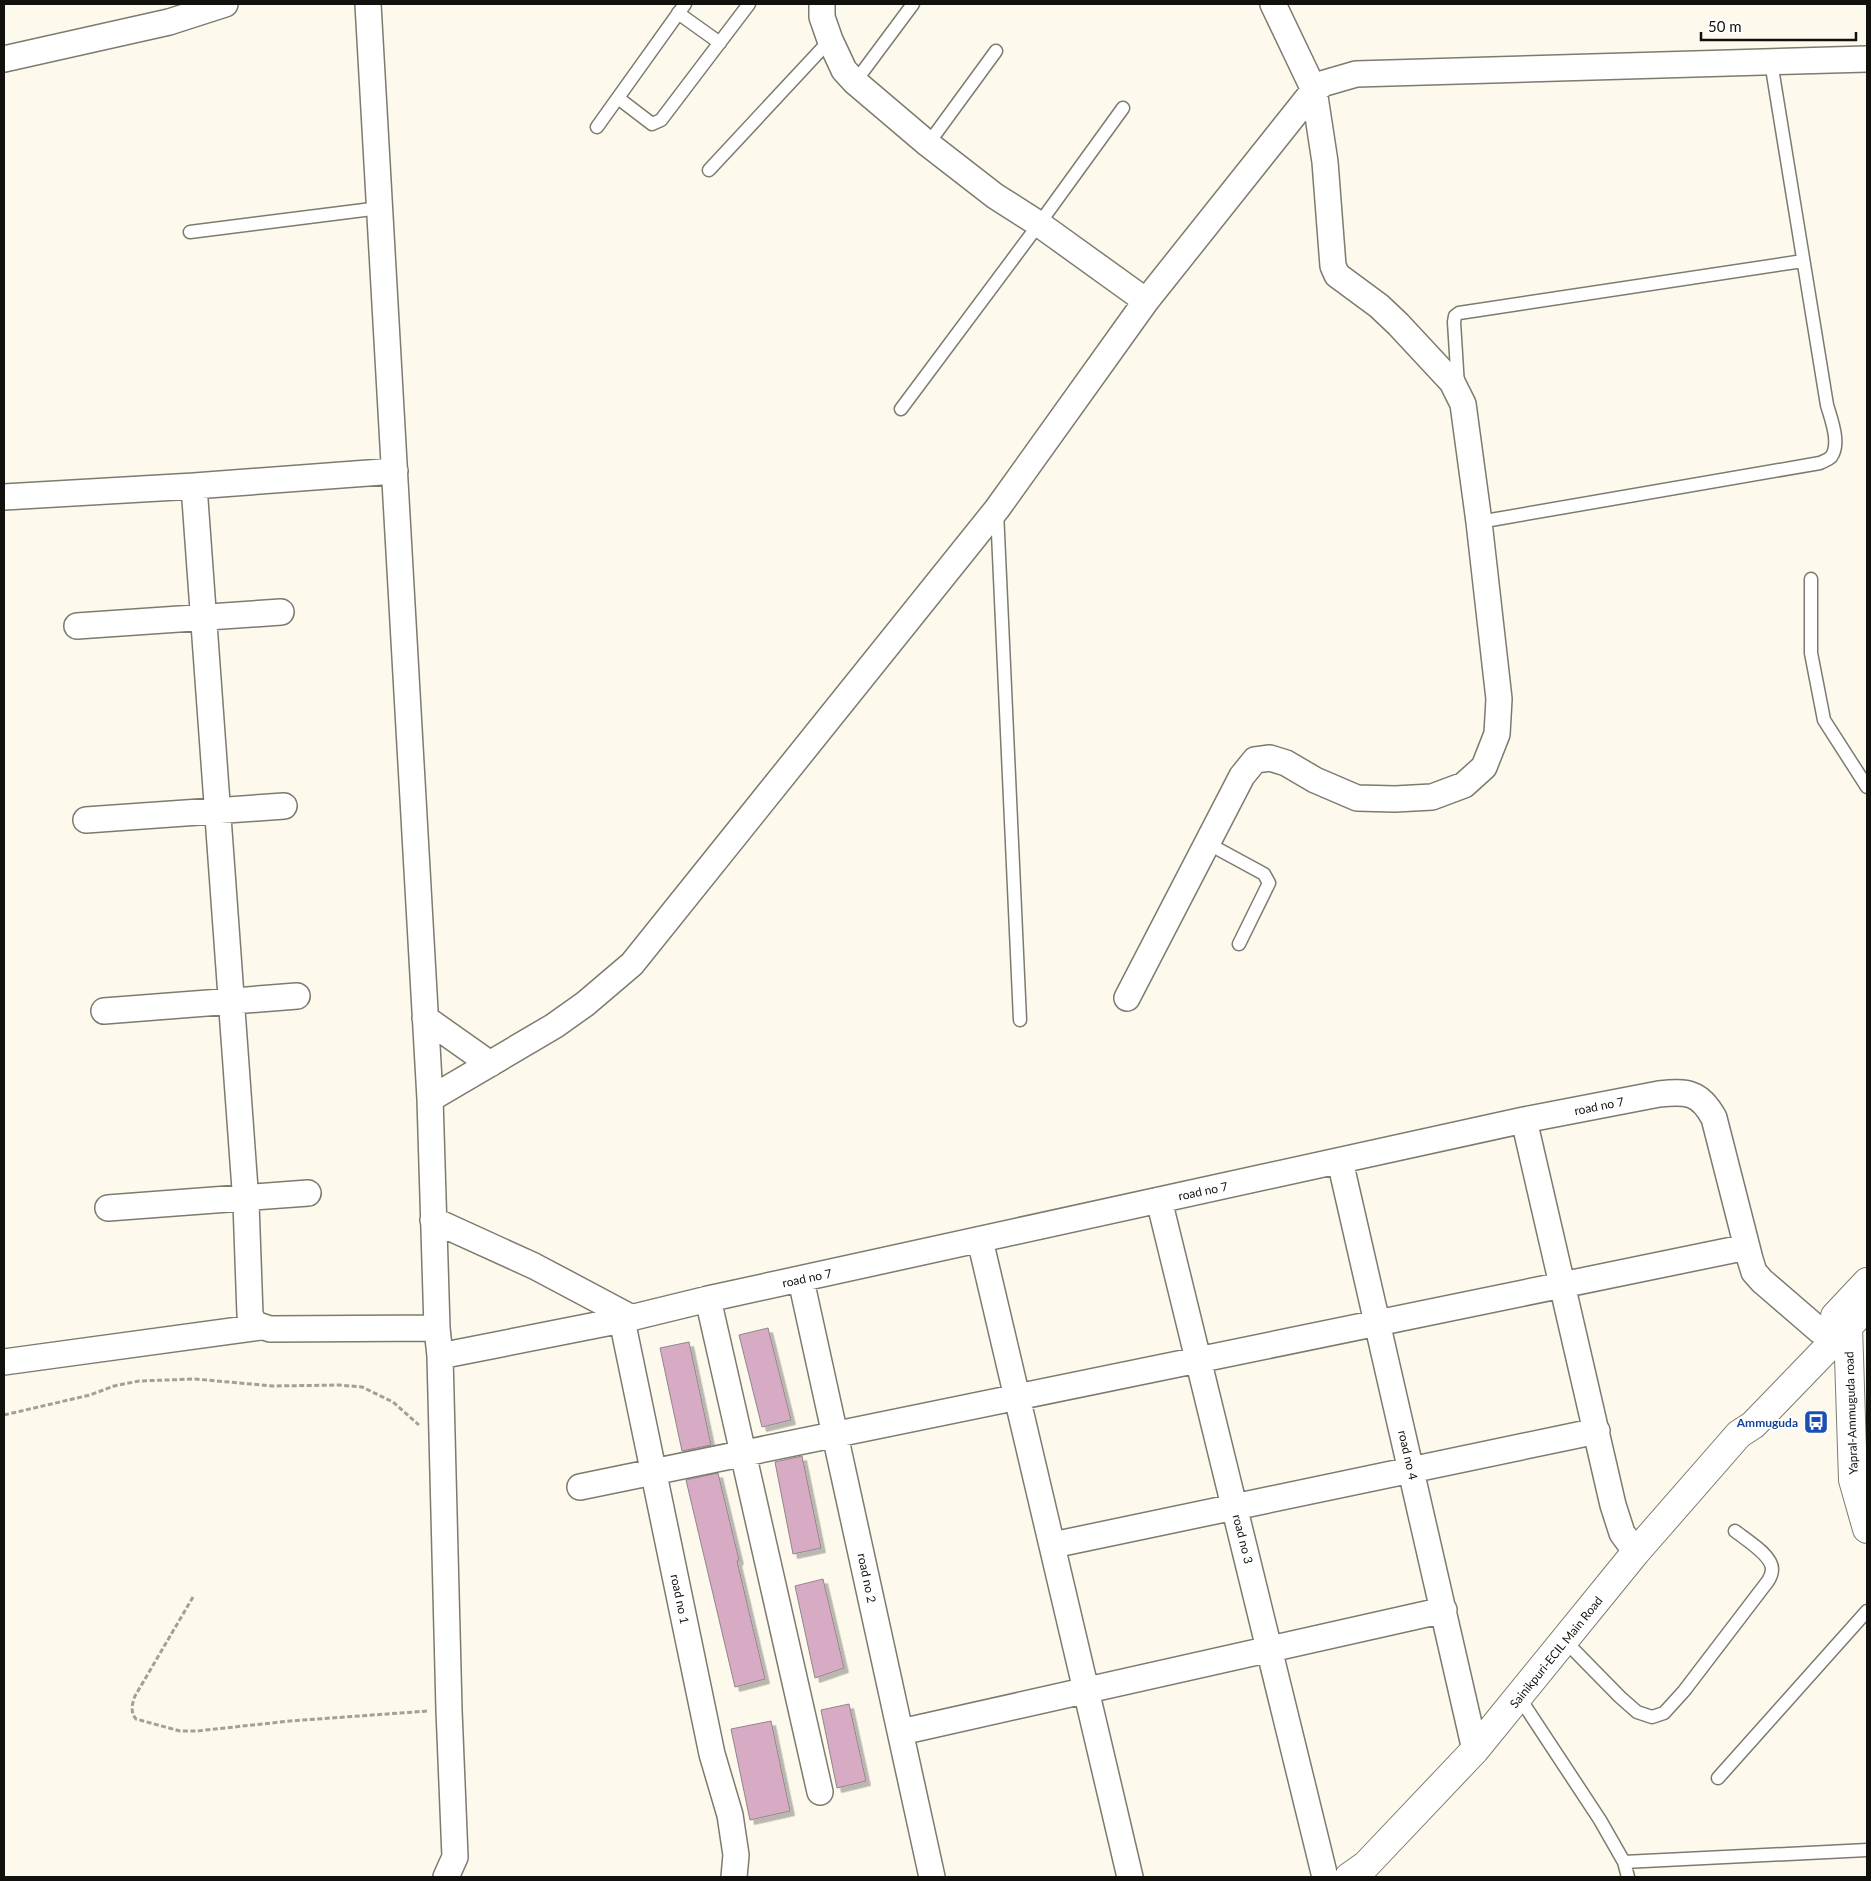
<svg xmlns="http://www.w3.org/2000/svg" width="1871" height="1881" viewBox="0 0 1871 1881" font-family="Lato,sans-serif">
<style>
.building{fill:#d8abc4;stroke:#91858c;filter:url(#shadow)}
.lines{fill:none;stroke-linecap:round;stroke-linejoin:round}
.service-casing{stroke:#7d7a6f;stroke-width:15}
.minor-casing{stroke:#7d7a6f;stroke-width:28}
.secondary-casing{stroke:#7d7a6f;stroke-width:30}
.path{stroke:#a3a097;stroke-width:3;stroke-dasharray:5 2.5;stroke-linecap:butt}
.service{stroke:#fff;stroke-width:12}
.minor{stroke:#fff;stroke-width:25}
.secondary{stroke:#fff;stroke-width:28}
.labels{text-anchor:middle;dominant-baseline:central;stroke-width:4;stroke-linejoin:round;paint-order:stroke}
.street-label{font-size:12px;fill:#12110d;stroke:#fff}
.transit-label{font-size:12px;font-weight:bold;fill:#164399;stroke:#fff;text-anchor:end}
</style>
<defs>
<filter id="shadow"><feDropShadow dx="4.5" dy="4.5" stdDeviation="0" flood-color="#0004"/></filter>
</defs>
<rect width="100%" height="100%" fill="#fdf9ed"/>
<!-- building -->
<path class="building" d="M768 1328 791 1420 762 1427 739 1335Z
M689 1342 711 1445 682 1451 660 1348Z
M802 1456 821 1548 793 1554 775 1462Z
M718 1473 739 1560 737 1561 765 1679 735 1687 686 1480Z
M823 1579 844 1668 815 1678 795 1586Z
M849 1704 866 1781 837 1788 821 1710Z
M771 1721 790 1811 750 1820 731 1729Z"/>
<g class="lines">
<defs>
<path id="service" d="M678 13 720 43
M855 82 913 4
M618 98 652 124 661 120 749 4
M597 127 685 4
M928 144 996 51
M709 170 830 40
M190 232 380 208
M1458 386 1454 322 1455 316 1459 313 1803 261
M901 409 1039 224 1123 108
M997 511 1020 1020
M1479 522 1820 463C1824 461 1828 460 1831 457 1841 444 1831 419 1827 405L1771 62
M1811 579V653L1824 720 1867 787
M1207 843 1264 874 1269 883 1239 944
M1565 1641 1620 1697 1637 1712 1652 1717 1664 1713 1684 1691 1768 1581C1770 1578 1772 1573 1772 1569 1772 1555 1745 1539 1735 1531
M1519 1697 1600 1820 1624 1862 1628 1877
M1718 1778 1867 1611
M1624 1862 1867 1850"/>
<path id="minor" d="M368 4 430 1099 437 1328 440 1356 449 1710 455 1857 446 1877
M822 4V17L830 40 844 70 855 82 928 144 995 196 1039 224 1146 301
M4 59 169 22 225 4
M194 486 246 1203 250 1315 255 1324 270 1329 437 1328
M4 497 194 486 395 471
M77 626 281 612
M86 820 284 806
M1127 998 1242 776 1255 760 1270 758 1286 763 1315 780 1357 798 1395 799 1432 797 1464 785 1484 767 1497 734 1499 699 1479 522 1463 404 1452 382 1398 324 1379 306 1337 275 1333 266 1325 162 1314 90 1273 4
M104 1011 297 996
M425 1018 490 1064
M430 1099 554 1026 585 1004 632 964 997 509 1146 301 1314 90 1325 83 1356 74 1867 59
M1524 1120 1613 1505 1622 1533 1636 1552
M1340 1161 1475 1750
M1159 1200 1325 1877
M108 1208 308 1193
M433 1220 534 1266 632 1318
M980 1240 1130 1877
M801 1280 932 1877
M708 1299 820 1792
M622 1320 712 1754 730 1815 736 1855 734 1877
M440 1356 622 1320 708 1299 1524 1120 1659 1094C1687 1091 1700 1092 1714 1118L1750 1259 1754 1272 1762 1281 1820 1331
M4 1362 261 1327
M580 1487 1747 1247
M1053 1545 1597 1431
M901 1732 1444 1610"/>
<path id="secondary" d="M1835 1316 1867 1282
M1842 1319 1848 1326 1853 1480 1867 1529
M1349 1877 1366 1865 1475 1750 1636 1552 1739 1434 1753 1425 1867 1307"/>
</defs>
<!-- service casing -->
<use href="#service" class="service-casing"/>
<!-- minor casing -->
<use href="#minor" class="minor-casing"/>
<!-- secondary casing -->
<use href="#secondary" class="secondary-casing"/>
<!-- path -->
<path class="path" d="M4 1415 90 1395 114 1386 139 1381 195 1379 273 1386 339 1385 362 1387 393 1402 419 1425
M193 1597 135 1696C132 1704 130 1712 136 1719L180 1731H197L290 1721 428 1711"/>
<!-- service -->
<use href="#service" class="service"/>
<!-- minor -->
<use href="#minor" class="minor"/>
<!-- secondary -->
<use href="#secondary" class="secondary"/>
</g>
<!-- icons -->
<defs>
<symbol id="bus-square" viewBox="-11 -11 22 22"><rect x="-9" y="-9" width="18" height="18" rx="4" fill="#1a4fb4" stroke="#fff"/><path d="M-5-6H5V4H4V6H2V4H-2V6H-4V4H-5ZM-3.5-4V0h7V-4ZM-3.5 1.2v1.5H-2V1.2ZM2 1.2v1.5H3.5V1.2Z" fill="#fff"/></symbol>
</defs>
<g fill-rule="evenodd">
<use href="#bus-square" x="1802" y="1408" width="28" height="28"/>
</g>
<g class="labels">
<!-- street labels -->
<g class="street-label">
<text transform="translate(1599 1106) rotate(-11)">road no 7</text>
<text transform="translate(1203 1191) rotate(-12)">road no 7</text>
<text transform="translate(807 1278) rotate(-12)">road no 7</text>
<text transform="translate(1851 1413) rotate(-92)">Yapral-Ammuguda road</text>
<text transform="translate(1408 1455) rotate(77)">road no 4</text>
<text transform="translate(1243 1539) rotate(76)">road no 3</text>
<text transform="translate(867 1578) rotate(78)">road no 2</text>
<text transform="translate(680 1599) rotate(78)">road no 1</text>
<text transform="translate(1556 1652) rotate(-51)">Sainikpuri-ECIL Main Road</text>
</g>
<!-- transit labels -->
<g class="transit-label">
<text x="1798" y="1422">Ammuguda</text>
</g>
</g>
<!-- border -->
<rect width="1871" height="1881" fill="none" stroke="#12110d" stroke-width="10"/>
<!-- scale -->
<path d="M1701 32v8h155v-8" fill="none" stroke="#12110d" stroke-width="2.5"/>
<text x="1708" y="32" font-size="15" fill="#12110d" stroke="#ffffff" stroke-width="4" paint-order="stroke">50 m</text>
</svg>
